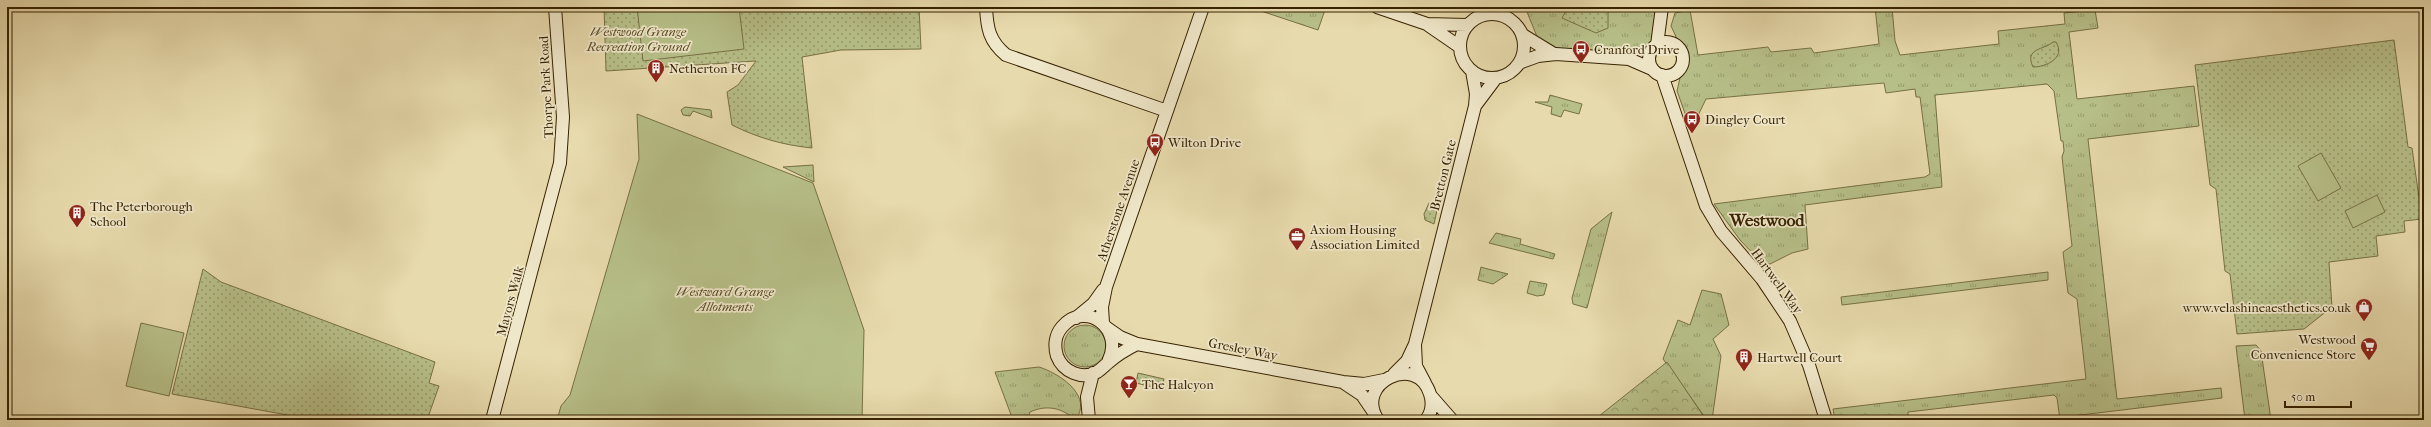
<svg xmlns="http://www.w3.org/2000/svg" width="2431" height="427" viewBox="0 0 2431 427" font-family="'IM FELL French Canon',serif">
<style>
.grass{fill:url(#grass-tufts);stroke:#777044}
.forest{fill:url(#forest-crowns);stroke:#777044}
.park{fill:url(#park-dots);stroke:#777044}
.garden{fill:#b7bf88;stroke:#777044}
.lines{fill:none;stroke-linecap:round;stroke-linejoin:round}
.secondary-casing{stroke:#372201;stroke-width:14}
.secondary{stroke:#efe7c9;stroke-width:12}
.labels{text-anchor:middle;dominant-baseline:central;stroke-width:3.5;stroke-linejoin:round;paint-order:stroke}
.park-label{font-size:13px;font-style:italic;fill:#574923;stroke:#efe7c9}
.poi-label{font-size:13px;fill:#372201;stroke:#efe7c9;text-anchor:start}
.street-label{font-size:13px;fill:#372201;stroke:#efe7c9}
.district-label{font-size:17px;font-weight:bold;fill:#372201;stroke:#efe7c9}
</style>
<defs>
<pattern id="grass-tufts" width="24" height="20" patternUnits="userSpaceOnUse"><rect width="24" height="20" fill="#b7bf88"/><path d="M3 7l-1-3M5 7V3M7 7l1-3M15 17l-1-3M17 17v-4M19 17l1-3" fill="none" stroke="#969b6d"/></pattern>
<pattern id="forest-crowns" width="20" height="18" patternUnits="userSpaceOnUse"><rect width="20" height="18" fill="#b7bf88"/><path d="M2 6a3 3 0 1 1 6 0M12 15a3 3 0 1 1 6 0" fill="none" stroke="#969b6d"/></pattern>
<pattern id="park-dots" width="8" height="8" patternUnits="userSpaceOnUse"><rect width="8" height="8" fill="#b7bf88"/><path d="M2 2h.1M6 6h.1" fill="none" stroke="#969b6d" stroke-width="1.8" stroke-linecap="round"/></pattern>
</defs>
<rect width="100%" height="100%" fill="#e7daac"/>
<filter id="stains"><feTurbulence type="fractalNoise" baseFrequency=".005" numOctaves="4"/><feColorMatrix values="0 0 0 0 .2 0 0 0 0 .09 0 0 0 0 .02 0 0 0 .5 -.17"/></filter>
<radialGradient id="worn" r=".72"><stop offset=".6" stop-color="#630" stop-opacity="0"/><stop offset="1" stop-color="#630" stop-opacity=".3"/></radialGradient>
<!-- grass -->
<path class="grass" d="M1249 7H1326L1318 30Z
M1525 7H1659L1652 45C1632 66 1565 51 1540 44Z
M1875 7H1892L1895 41 1900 55 1999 44 1998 31 2065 24 2064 13 2095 10 2098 28 2069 32 2077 99 2194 86 2199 126 2088 139 2117 399 2221 388 2222 398 2072 416V420H2060L2057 398 2054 395 1908 412V420H1835L1833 409 2086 379 2077 299 2068 293 2063 252 2072 246 2062 157 2064 151 2063 141H2061L2054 91 2047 84 1935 95 1942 187 1805 205 1808 249 1792 253 1770 264 1762 263 1740 240 1714 204 1925 177 1930 174 1920 97H1916L1915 89 1886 93 1884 83 1706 99 1691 130 1677 91 1685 56 1671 26 1675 13 1690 10 1698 55 1768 47 1771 52 1811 48 1814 53 1879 44Z
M1550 95 1582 104 1579 114 1564 110 1561 117 1551 114 1552 107 1535 102H1548Z
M685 107 711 110 712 118 693 111 690 116 683 115 681 110Z
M813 165 814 182 783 167Z
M1612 212 1587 308 1573 304 1572 298 1591 229Z
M1496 233 1521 239 1520 244 1555 254 1553 259 1489 243Z
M1481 267 1484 268 1508 274 1493 284 1478 280Z
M2048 272V280L1842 305 1841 297Z
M1530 281 1547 284 1544 295 1537 296 1527 293Z
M1702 290 1721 294 1729 325 1713 339 1721 356 1712 420H1707L1663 359 1678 320 1690 325Z
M1064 346a21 21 0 1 1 42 0a21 21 0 1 1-42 0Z
M2256 345 2261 351 2271 420H2245L2236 346Z
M1039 367C1058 373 1090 393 1078 416L1073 418C1060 407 1045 405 1030 412L1027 420H1013L995 372Z"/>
<!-- forest -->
<path class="forest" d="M1667 362 1706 420H1594Z"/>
<!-- park -->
<path class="park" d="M604 7H919L921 49 841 50 802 57 812 148C783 145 758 138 732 125L727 92 738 85 756 61 606 71Z
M1568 7H1608V28L1596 33 1562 18Z
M2394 40 2408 147 2412 148 2422 219 2404 221 2405 232 2376 236 2378 256 2329 262 2332 307 2304 329 2237 334 2230 274 2225 271 2216 189 2210 185 2195 65Z
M2053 42H2056C2066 58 2046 67 2033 67 2024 48 2044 50 2053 42Z
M1429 203 1438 206 1434 224 1425 220 1424 214Z
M203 269 221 282 435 362 429 383 439 386 427 420H315L172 394Z
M1138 373 1164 379 1161 389 1136 383Z"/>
<!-- garden -->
<path class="garden" d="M637 7H739L744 49 643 61Z
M637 114 813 183 864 330 862 420H557L561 406 570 395 639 159Z
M2321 153 2341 188 2318 201 2298 166Z
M2377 195 2385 212 2353 228 2345 211Z
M141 323 184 333 169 396 126 386Z"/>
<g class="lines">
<defs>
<path id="secondary" d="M986 7C987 28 989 41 1006 55L1167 111
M1377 7 1427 24 1467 25
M1460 46a32 32 0 1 1 64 0a32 32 0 1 1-64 0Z
M1428 25 1460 47
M1523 35 1554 54
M1649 59a17 17 0 1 1 34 0a17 17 0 1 1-34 0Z
M1657 45 1662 7
M1519 63 1538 56 1556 54 1629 59 1652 69
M1662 75 1706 206 1721 231 1762 279 1790 321 1809 365 1826 420
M1475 106 1496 78
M1076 318 1093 304 1103 290
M1103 323 1102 307 1106 287 1203 7
M1107 328 1120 337 1137 344 1343 382 1364 384 1384 380
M1415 345 1416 366 1425 383
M1108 362C1125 329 1086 299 1062 327 1055 335 1054 346 1057 356 1063 372 1082 380 1097 372 1102 369 1105 365 1109 362 1117 355 1127 349 1137 344
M1394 374 1407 361 1415 344 1475 106 1476 94 1472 71
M1344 383 1362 395 1373 411
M1431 396 1452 420
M492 420 560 163 563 117 555 7
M1089 420 1087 397 1093 373
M1378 420C1353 383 1417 352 1430 394 1433 403 1432 412 1426 420"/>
</defs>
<!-- secondary casing -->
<use href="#secondary" class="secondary-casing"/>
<!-- secondary -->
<use href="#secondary" class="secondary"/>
</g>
<!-- icons -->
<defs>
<symbol id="bus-pin" viewBox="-11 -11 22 30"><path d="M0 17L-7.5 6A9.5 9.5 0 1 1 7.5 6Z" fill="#8f2418" stroke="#efe7c9"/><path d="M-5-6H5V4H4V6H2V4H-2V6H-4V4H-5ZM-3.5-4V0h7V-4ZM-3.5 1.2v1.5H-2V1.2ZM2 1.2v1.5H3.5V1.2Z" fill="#fff"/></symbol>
<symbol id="building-pin" viewBox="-11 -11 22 30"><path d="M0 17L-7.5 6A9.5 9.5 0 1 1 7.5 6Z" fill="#8f2418" stroke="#efe7c9"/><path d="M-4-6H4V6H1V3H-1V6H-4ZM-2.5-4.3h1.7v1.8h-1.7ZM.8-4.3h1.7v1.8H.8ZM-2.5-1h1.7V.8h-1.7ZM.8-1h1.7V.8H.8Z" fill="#fff"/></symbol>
<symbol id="office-pin" viewBox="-11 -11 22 30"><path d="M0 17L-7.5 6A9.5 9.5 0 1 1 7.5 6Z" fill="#8f2418" stroke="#efe7c9"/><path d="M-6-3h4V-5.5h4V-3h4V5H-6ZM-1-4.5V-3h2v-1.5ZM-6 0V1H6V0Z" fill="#fff"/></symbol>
<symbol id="shop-pin" viewBox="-11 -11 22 30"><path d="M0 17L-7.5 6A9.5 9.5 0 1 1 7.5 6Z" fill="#8f2418" stroke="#efe7c9"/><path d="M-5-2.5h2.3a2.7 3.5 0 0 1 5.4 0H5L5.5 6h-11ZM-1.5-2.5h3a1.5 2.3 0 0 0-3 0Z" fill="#fff"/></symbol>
<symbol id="supermarket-pin" viewBox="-11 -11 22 30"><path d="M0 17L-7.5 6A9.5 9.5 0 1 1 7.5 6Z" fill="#8f2418" stroke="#efe7c9"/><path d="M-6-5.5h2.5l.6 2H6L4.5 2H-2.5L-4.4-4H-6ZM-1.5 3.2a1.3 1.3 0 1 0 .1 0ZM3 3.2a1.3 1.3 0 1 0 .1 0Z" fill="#fff"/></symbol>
<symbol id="bar-pin" viewBox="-11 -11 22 30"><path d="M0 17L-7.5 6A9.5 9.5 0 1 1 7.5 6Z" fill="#8f2418" stroke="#efe7c9"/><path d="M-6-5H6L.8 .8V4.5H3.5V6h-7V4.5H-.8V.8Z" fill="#fff"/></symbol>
</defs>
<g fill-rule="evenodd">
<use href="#bus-pin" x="1571" y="39" width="20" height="27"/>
<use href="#building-pin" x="646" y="58" width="20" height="27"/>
<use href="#bus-pin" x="1682" y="109" width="20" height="27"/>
<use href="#bus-pin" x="1145" y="132" width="20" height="27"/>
<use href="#building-pin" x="67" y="203" width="20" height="27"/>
<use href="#office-pin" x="1287" y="226" width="20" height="27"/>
<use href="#shop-pin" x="2354" y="297" width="20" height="27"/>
<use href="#supermarket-pin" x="2359" y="336" width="20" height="27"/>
<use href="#building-pin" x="1734" y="347" width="20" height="27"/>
<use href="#bar-pin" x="1119" y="374" width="20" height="27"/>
</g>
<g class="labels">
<!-- park labels -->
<g class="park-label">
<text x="638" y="31">Westwood Grange<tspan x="638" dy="15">Recreation Ground</tspan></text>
<text x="725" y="291">Westward Grange<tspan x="725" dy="15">Allotments</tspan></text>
</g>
<!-- poi labels -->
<g class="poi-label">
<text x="1594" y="49">Cranford Drive</text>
<text x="669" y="68">Netherton FC</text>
<text x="1705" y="119">Dingley Court</text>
<text x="1168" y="142">Wilton Drive</text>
<text x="90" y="206">The Peterborough<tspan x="90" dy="15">School</tspan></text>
<text x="1310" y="229">Axiom Housing<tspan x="1310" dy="15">Association Limited</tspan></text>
<text x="2351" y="307" text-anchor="end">www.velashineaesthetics.co.uk</text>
<text x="2356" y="339" text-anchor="end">Westwood<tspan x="2356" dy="15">Convenience Store</tspan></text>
<text x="1757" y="357">Hartwell Court</text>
<text x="1142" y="384">The Halcyon</text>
</g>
<!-- street labels -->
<g class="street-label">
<text transform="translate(546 87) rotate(-93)">Thorpe Park Road</text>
<text transform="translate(1443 175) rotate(-76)">Bretton Gate</text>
<text transform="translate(1118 210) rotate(-71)">Atherstone Avenue</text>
<text transform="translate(1777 281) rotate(54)">Hartwell Way</text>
<text transform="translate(510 301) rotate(-75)">Mayors Walk</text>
<text transform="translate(1243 349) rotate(11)">Gresley Way</text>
</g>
<!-- district labels -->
<g class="district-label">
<text x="1767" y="220">Westwood</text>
</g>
</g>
<!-- margin -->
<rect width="2431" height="427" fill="none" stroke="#e7daac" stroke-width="24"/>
<rect x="8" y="8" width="2415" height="411" fill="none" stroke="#372201" stroke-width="2"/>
<rect x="12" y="12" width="2407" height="403" fill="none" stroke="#372201"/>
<!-- scale -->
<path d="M2285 401v6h66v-6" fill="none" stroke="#372201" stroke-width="2"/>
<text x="2291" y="401" font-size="12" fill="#372201" stroke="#efe7c9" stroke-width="3" paint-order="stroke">50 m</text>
<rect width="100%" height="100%" filter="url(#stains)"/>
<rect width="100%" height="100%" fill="url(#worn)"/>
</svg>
